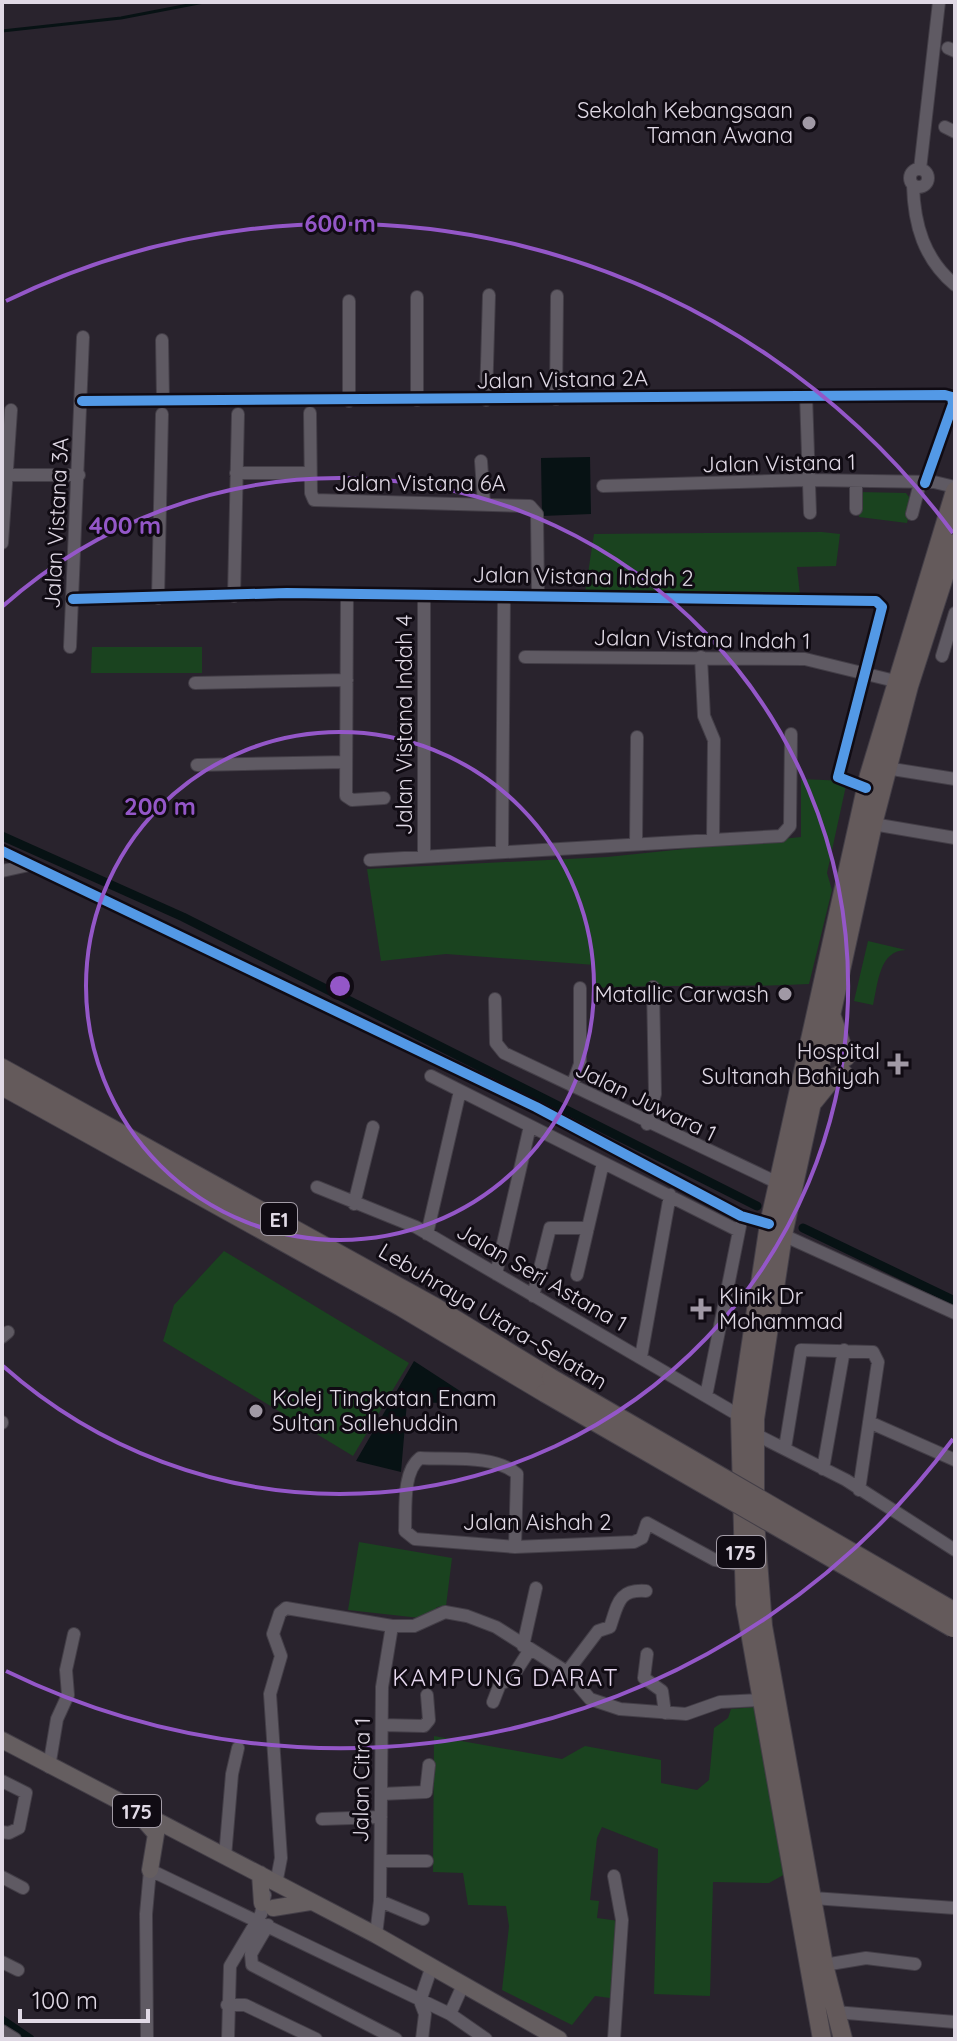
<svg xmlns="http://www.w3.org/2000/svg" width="957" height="2041" viewBox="0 0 957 2041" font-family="Quicksand,sans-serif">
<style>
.green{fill:#1a431f}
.water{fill:#071214}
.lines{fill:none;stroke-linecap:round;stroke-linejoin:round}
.stream{stroke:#071214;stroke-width:3}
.canal{stroke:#071214;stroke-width:9}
.minor-casing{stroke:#433e47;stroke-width:14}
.major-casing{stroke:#433e47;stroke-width:18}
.highway-casing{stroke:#433e47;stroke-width:20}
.minor{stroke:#5f5a63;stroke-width:12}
.major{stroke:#655e60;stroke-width:16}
.highway{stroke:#645a5b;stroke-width:18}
.highway-bridge-casing{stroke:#433e47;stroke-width:20;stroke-linecap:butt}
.highway-bridge{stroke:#645a5b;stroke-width:18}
.cycleway-casing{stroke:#100b13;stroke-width:15}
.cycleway{stroke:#5399e6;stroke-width:10}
.ring{fill:none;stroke:#9457c8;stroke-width:4}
.poi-dot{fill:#a099a5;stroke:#100b13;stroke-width:3}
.labels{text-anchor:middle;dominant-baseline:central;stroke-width:6;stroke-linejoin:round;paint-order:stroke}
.shield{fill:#100b13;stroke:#a29ba6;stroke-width:2}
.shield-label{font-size:20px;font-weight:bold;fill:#e0d9e5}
.poi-label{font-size:22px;fill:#e0d9e5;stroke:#100b13;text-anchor:end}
.street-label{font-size:22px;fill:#e0d9e5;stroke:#100b13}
.neighbourhood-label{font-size:24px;letter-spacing:2px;fill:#e5d7ee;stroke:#100b13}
.centre{fill:#9457c8;stroke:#100b13;stroke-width:4}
.ring-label{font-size:24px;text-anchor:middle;font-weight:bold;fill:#9457c8;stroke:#100b13;stroke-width:6;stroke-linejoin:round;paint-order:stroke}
</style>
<rect width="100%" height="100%" fill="#29232d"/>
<!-- green -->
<path class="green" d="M859 492 906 493 912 501 907 523 859 517Z
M822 532 840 534 836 566 797 567 800 595 585 593 594 534Z
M92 647H202V673H91Z
M801 779 847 781 827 873 832 890 809 984C737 988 666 984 594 988L595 965 446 954 381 961 367 869 607 857 801 837Z
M868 941 906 950C879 950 878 984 873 1005L854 1001Z
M224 1251 409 1363 353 1456 163 1341 174 1305Z
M359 1542 452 1558 446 1606 437 1607 429 1619 348 1610Z
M756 1707 787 1873 769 1883 713 1882 710 1996 654 1994 658 1849 602 1827 597 1838 590 1900 599 1901 597 1918 619 1921 610 1998 595 1996 572 2025 502 1990 509 1926 506 1906 468 1905 463 1873 433 1872 434 1736 562 1759 585 1746 661 1760V1783L697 1790 709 1780 714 1728 728 1718 731 1709Z"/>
<!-- water -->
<path class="water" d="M590 457 591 514 542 516 541 458Z
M414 1361 480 1404 407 1402 401 1472 356 1461Z"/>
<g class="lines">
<!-- stream -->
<path class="stream" d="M2 31 121 18 204 2"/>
<!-- canal -->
<path class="canal" d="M2 836 183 917 757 1206
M803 1228 955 1301
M2 2020 30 2039"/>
<defs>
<path id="minor" d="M948 48 955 51
M945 127 955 132
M920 169 939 2
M910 178a9 9 0 1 1 18 0a9 9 0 1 1-18 0Z
M913 185C914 225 924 259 955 285
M349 301V401
M162 340 163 400
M806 395 810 513
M556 399 557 296
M417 400V297
M486 400 489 295
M82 401 945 395 952 397 953 404 925 483
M310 413 311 493 314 500 530 506 537 514 538 596
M481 461 484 504
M236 473H310
M6 475H79
M603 486 808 480 934 482 955 487
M856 509V482
M912 514 920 483
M2 543 11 410
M347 594 346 796 352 800 384 798
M424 595V856
M234 596 238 414
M158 598 162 414
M73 599 287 593 876 601 882 607 838 777 866 788
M70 647 83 337
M942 656 955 613
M525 657 805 659 895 681
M701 657 704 716 714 740 713 839
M195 683 347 680
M197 765 346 762
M886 768 955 779
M873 824 955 838
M636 843 637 737
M2 851 536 1107 741 1216 769 1224
M502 852 504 596
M370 860 781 836 790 826 791 734
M2 871 29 865
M495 999 496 1043 504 1053 778 1183
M431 1076 739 1231
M572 1086 580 1064V988
M647 1124 655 1094 653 987
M317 1187 416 1227 740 1416
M354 1204 373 1127
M427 1234 460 1091
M783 1235 955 1313
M496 1274 530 1126
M577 1275 603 1163
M533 1296 550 1228H588
M2 1337 8 1332
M641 1357 670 1195
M706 1396 740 1226
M869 1422 955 1460
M2 1423V1422
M755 1434 846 1480 955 1550
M785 1448 801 1350 873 1352 878 1362 859 1490
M823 1469 844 1350
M515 1547 517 1474C494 1454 449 1460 420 1458 402 1472 406 1509 405 1531L415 1539 515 1547 634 1542 642 1538 647 1523 715 1560 741 1565
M523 1646 536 1588
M647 1654 644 1678 662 1691 665 1713
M567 1672 598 1631 610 1627C618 1604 618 1589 646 1591
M493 1702 500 1684 511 1679 529 1651
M382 1725 424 1726 429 1720 427 1695
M49 1767 57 1719 68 1695 66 1670 74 1634
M2 1781 26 1793 19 1828 9 1833 2 1832
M381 1794 426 1792 429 1765
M322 1819 381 1817
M225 1857 232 1774 238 1748
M381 1861H427
M2 1877 23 1888
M276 1884 281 1858 270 1694 281 1656 273 1634 280 1613 286 1608 392 1626H414L445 1612 467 1616 496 1627 567 1672 590 1699 620 1709 686 1714 720 1702 760 1700
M813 1898 955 1908
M380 1901 423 1919
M268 1925 251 1954 252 1965 396 2039
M376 1935 380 1901 382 1687 392 1626
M2 1962 18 1970
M824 1965 866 1958 915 1964
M227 2005H245L316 2039
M835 2012 955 2022
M450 2014 463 1985
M2 2031 15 2039
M147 2039 146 1914 150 1870 450 2014 486 2039
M228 2039 230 1966 261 1914 265 1895
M422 2039 425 2014 420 2001 432 1966
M614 2039 622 1920 614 1876"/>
<path id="major" d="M2 1740 376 1935 559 2039
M142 1818 156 1834 150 1870
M260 1874 262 1903
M273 1908 310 1902"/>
<path id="highway" d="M832 1017 846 1057
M2 1068 435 1307 551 1378
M2 1086 401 1307 545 1393
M814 1101 831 1080 843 1073
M822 2039 745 1604 740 1416 769 1224 869 775 955 491
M843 2039 824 1965 763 1626 755 1521V1419L783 1235 873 824 909 686 955 543"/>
</defs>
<!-- minor casing -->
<use href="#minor" class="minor-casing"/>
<!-- major casing -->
<use href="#major" class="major-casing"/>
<!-- highway casing -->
<use href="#highway" class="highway-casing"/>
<!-- minor -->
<use href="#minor" class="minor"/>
<!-- major -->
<use href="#major" class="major"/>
<!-- highway -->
<use href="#highway" class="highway"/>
<defs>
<path id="highway-bridge" d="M551 1378 955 1612
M545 1393 953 1628"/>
</defs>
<!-- highway-bridge casing -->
<use href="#highway-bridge" class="highway-bridge-casing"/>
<!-- highway-bridge -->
<use href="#highway-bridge" class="highway-bridge"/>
<defs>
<path id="cycleway" d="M82 401 945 395 952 397 953 404 925 483
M73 599 287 593 876 601 882 607 838 777 866 788
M2 851 536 1107 741 1216 769 1224"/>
</defs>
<!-- cycleway casing -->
<use href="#cycleway" class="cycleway-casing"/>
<!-- cycleway -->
<use href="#cycleway" class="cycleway"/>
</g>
<!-- distance rings -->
<g class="ring">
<circle cx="340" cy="986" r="254"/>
<path d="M3 606A508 508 0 1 1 3 1366"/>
<path d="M953 1439A762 762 0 0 1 6 1671M6 301A762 762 0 0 1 953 533"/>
</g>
<!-- markers -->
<g class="poi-dot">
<circle cx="809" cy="123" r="8"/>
<circle cx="785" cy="994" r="8"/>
<path d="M894 1052h8v8h8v8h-8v8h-8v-8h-8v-8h8z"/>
<path d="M697 1297h8v8h8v8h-8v8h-8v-8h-8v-8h8z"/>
<circle cx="256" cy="1411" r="8"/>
</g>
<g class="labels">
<!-- shield labels -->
<g class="shield">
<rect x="261" y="1203" width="36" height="32" rx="6"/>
<rect x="717" y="1536" width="48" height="32" rx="6"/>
<rect x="113" y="1795" width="48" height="32" rx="6"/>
</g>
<g class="shield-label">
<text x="279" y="1219">E1</text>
<text x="741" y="1552">175</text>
<text x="137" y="1811">175</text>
</g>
<!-- poi labels -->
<g class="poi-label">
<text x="793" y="110">Sekolah Kebangsaan<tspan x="793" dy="25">Taman Awana</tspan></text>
<text x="769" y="994">Matallic Carwash</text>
<text x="880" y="1051">Hospital<tspan x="880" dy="25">Sultanah Bahiyah</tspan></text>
<text x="719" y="1296" text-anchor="start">Klinik Dr<tspan x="719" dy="25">Mohammad</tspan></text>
<text x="272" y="1398" text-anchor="start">Kolej Tingkatan Enam<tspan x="272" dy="25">Sultan Sallehuddin</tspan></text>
</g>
<!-- street labels -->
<g class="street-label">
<text transform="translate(562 379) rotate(-1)">Jalan Vistana 2A</text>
<text transform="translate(779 463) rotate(-1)">Jalan Vistana 1</text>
<text x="420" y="483">Jalan Vistana 6A</text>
<text transform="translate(56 523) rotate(-87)">Jalan Vistana 3A</text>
<text transform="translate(583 576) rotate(1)">Jalan Vistana Indah 2</text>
<text transform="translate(702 639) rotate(1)">Jalan Vistana Indah 1</text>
<text transform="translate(404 725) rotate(-90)">Jalan Vistana Indah 4</text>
<text transform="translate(646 1101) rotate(26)">Jalan Juwara 1</text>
<text transform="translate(542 1277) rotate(30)">Jalan Seri Astana 1</text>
<text transform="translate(493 1316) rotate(31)">Lebuhraya Utara–Selatan</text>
<text x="537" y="1522">Jalan Aishah 2</text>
<text transform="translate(361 1780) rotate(-89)">Jalan Citra 1</text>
</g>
<!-- neighbourhood labels -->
<g class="neighbourhood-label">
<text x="506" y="1677">KAMPUNG DARAT</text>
</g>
</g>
<circle cx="340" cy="986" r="12" class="centre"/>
<g class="ring-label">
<text x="340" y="232">600 m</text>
<text x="125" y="534">400 m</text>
<text x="160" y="815">200 m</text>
</g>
<!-- border -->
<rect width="957" height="2041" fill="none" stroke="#e0d9e5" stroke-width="8"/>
<!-- scale -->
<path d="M20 2009v12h128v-12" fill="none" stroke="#e0d9e5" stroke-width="4"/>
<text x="32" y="2009" font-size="24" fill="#e0d9e5" stroke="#100b13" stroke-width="6" paint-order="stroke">100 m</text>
</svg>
